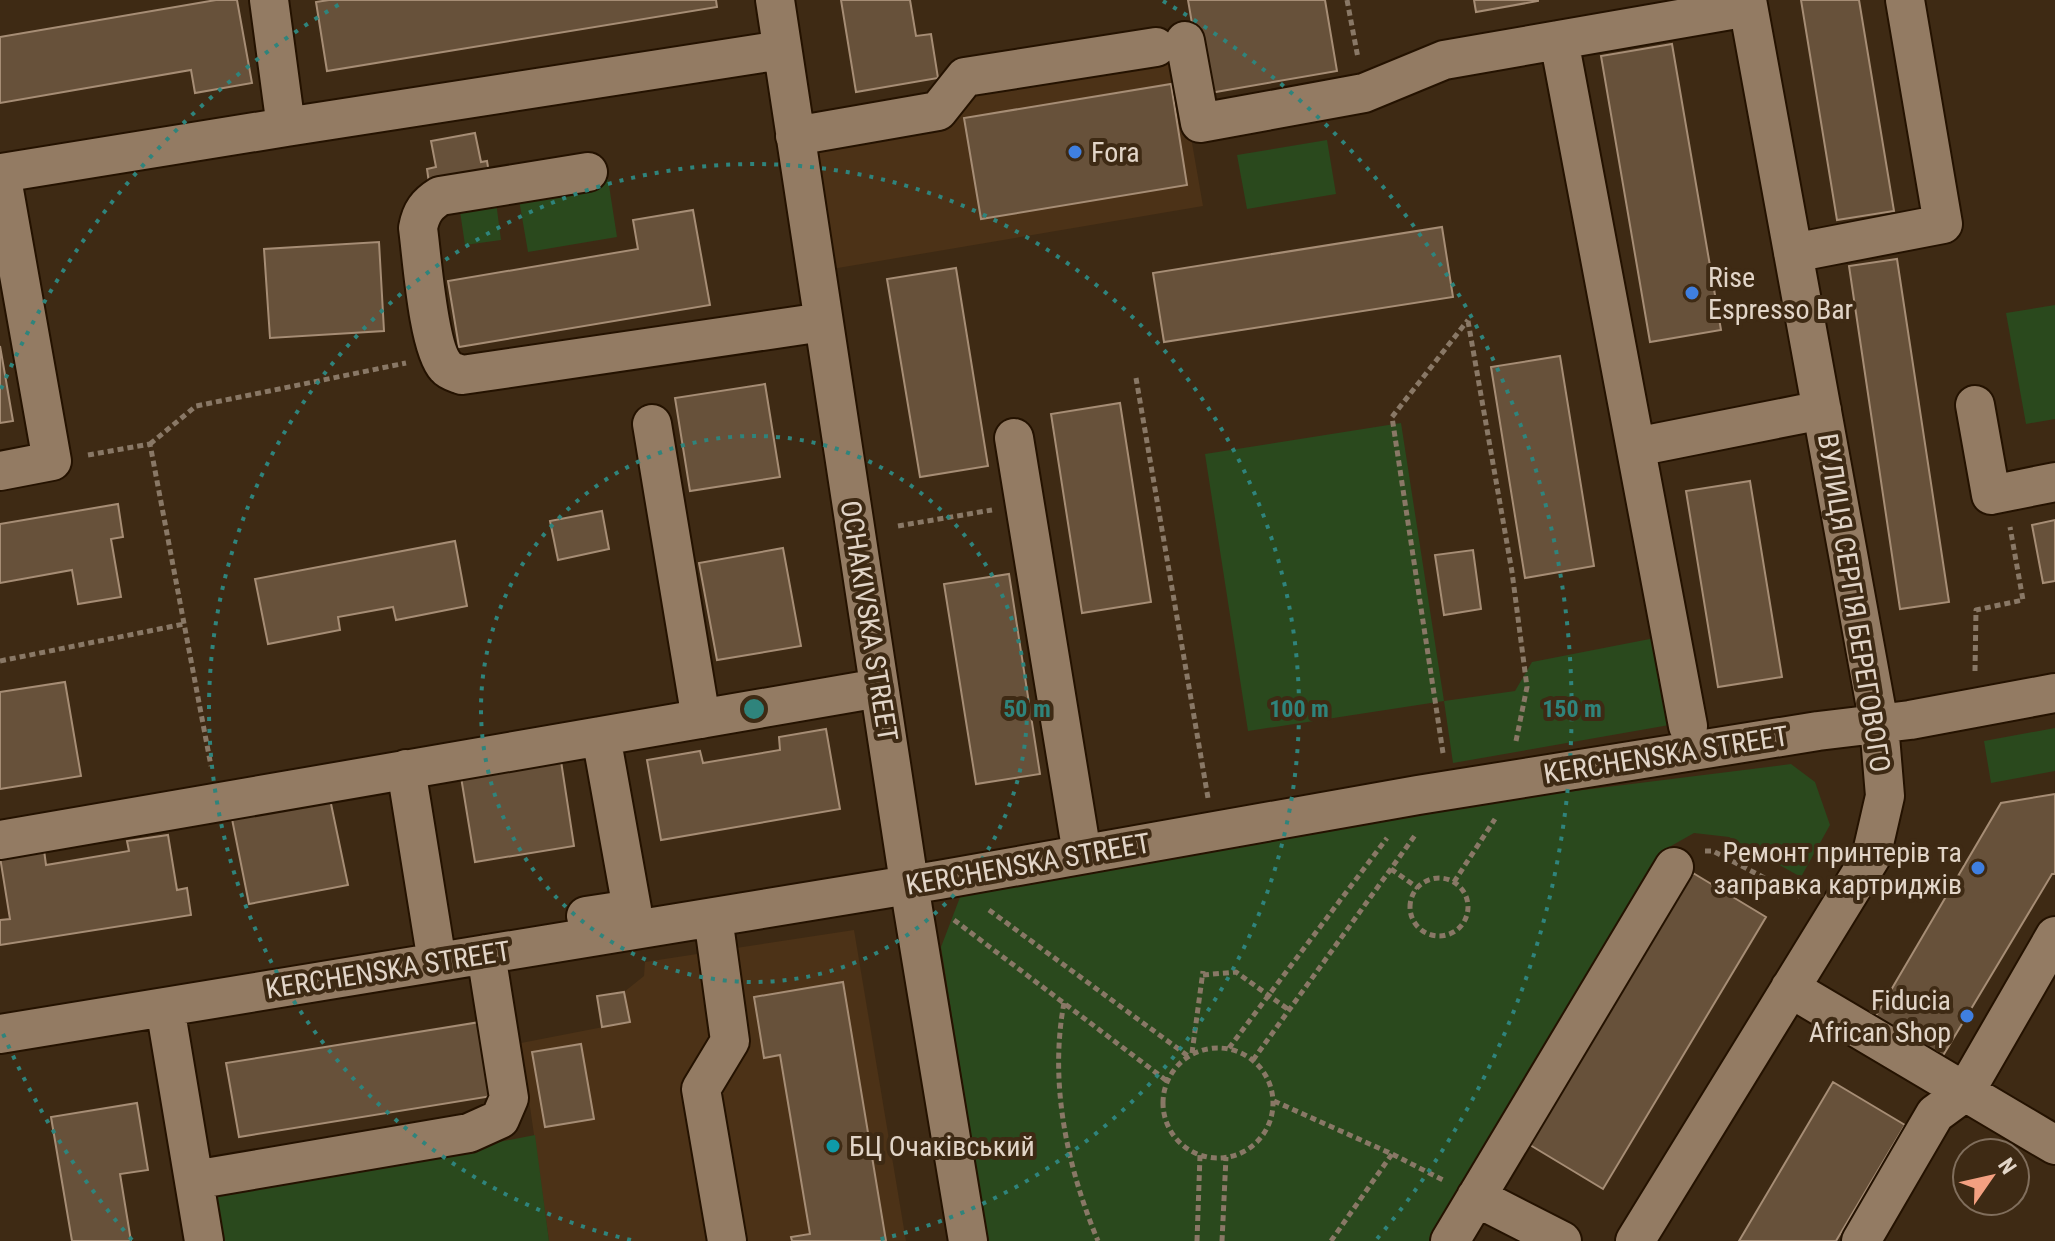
<svg xmlns="http://www.w3.org/2000/svg" width="2055" height="1241" viewBox="0 0 2055 1241" font-family="'Roboto Condensed',sans-serif">
<style>
.built{fill:#4c3217}
.green{fill:#2a491d}
.building{fill:#67513a;stroke:#a68d75;stroke-width:2}
.lines{fill:none;stroke-linecap:round;stroke-linejoin:round}
.minor-casing{stroke:#241200;stroke-width:42}
.path{stroke:#897866;stroke-width:5;stroke-dasharray:6 4;stroke-linecap:butt}
.minor{stroke:#937b63;stroke-width:38}
.ring{fill:none;stroke:#2f847c;stroke-width:4;stroke-dasharray:4 8}
.shop-dot{fill:#3f7fe0;stroke:#3e2a14;stroke-width:3}
.culture-dot{fill:#0f9aa8;stroke:#3e2a14;stroke-width:3}
.labels{text-anchor:middle;dominant-baseline:central;stroke-width:8;stroke-linejoin:round;paint-order:stroke}
.poi-label{font-size:28px;fill:#e2d5c8;stroke:#3e2a14;text-anchor:start}
.street-label{font-size:28px;fill:#e2d5c8;stroke:#3e2a14}
.centre{fill:#2f847c;stroke:#3e2a14;stroke-width:4}
.ring-label{font-size:24px;text-anchor:middle;font-weight:bold;fill:#2f847c;stroke:#3e2a14;stroke-width:8;stroke-linejoin:round;paint-order:stroke}
</style>
<rect width="100%" height="100%" fill="#3e2a14"/>
<!-- built -->
<path class="built" d="M1177 57 1203 206 832 269 811 120Z
M854 930 906 1241H549L521 1043 629 1022 624 992 644 976 645 962Z"/>
<!-- green -->
<path class="green" d="M1327 140 1336 194 1247 209 1237 155Z
M608 179 617 237 528 252 518 194Z
M495 194 501 240 465 245 458 198Z
M2055 305V419L2026 424 2006 313Z
M1401 423 1444 701 1515 691 1532 662 1660 637 1675 724 1453 763 1444 701 1248 731 1205 454Z
M2055 728V771L1991 783 1984 741Z
M1791 764 1815 782 1830 825 1801 877 1729 837 1694 833 1664 850 1431 1241H988L941 947 962 892 1543 795Z
M535 1135 549 1241H221L215 1197Z"/>
<!-- building -->
<path class="building" d="M216 0H237L252 83 195 93 191 70 0 103V37Z
M329 0H716L717 7 327 71 316 2Z
M841 0H910L916 36 931 34 938 78 856 92Z
M1188 0H1325L1337 71 1204 94Z
M1474 0H1538V1L1476 12Z
M1801 0H1859L1894 211 1837 220Z
M1672 44 1721 330 1650 342 1601 56Z
M1171 84 1187 185 981 219 964 118Z
M475 133 481 162 487 161 489 173 429 183 427 169 436 167 431 141Z
M693 210 710 305 459 347 448 281 638 249 633 220Z
M1442 227 1453 297 1164 342 1153 273Z
M379 242 384 331 270 338 264 249Z
M1897 259 1949 602 1900 609 1849 266Z
M956 268 988 466 920 477 887 279Z
M0 346 13 421 0 423Z
M1560 356 1594 566 1525 578 1491 367Z
M765 384 780 477 690 491 675 398Z
M1120 403 1151 602 1082 613 1051 414Z
M1750 481 1782 677 1718 687 1686 491Z
M118 504 123 537 111 539 121 597 78 604 72 570 0 583V524Z
M602 511 609 549 558 560 550 521Z
M2055 520V581L2043 583 2032 525Z
M455 541 467 606 396 620 393 607 338 617 340 630 268 644 255 579Z
M783 548 801 646 717 660 699 563Z
M1473 550 1481 609 1444 615 1435 555Z
M1009 574 1040 774 976 784 944 584Z
M65 682 81 776 0 789V692Z
M826 729 840 809 661 840 647 760 700 751 703 763 780 750 779 737Z
M561 761 574 846 475 862 461 777Z
M2055 794V874H2052L1941 1059 1874 1019 2001 803Z
M330 799 348 885 249 904 232 819Z
M168 835 177 890 187 888 191 915 0 945V920L10 919 0 857 44 850 46 865 129 851 127 841Z
M1693 873 1766 917 1603 1189 1530 1145Z
M843 982 886 1241H792L791 1237 810 1234 780 1055 764 1058 754 997Z
M624 992 630 1022 602 1027 597 996Z
M480 1022 492 1096 239 1137 226 1063Z
M581 1044 594 1119 545 1127 532 1052Z
M1833 1082 1905 1125 1836 1241H1739Z
M137 1103 148 1170 120 1174 131 1241H72L51 1117Z"/>
<g class="lines">
<defs>
<path id="minor" d="M775 0 913 909 968 1241
M1559 40 1688 726
M1185 41 1200 123 1364 93 1444 60 1748 7
M286 127 782 50
M795 136 938 111 965 77 1156 47
M588 172 440 196C427 204 421 212 418 228 422 257 428 348 446 367 450 372 457 373 462 375L823 322
M1793 253 1943 224 1905 0
M1975 405 1991 495 2055 482
M652 424 701 719
M1014 438 1082 854
M1636 447 1822 410
M0 471 52 461 1 173 286 127 269 0
M406 769 437 962
M0 840 879 688
M586 916 632 909 601 736
M713 917 730 1041 701 1089 727 1241
M1790 988 2055 1145
M165 1007 204 1241
M0 1034 939 880 1418 795 1818 731 1910 720 2055 693
M194 1180 469 1133 500 1119 509 1098 486 954
M1476 1197 1562 1241
M1450 1241 1674 867
M1635 1241 1871 857 1885 796 1879 724 1747 0
M1861 1241 1935 1114 1965 1092 2055 936"/>
</defs>
<!-- minor casing -->
<use href="#minor" class="minor-casing"/>
<!-- path -->
<path class="path" d="M1347 0 1358 58
M1468 321 1512 572 1527 687 1516 741
M1136 378 1208 798
M150 444 196 406 406 363
M88 455 150 444 211 766
M898 526 992 510
M0 661 184 624
M1975 671 1976 610 2023 600 2010 527
M1443 753 1392 417 1468 320
M1705 851H1713L1803 898
M1391 869 1418 888
M1410 907a29 29 0 1 1 58 0a29 29 0 1 1-58 0Z
M1454 882 1495 819
M989 910 1188 1056
M954 920 1167 1081
M1203 975 1236 972 1289 1010
M1064 1003C1049 1083 1067 1167 1098 1241
M1163 1103a55 55 0 1 1 110 0a55 55 0 1 1-110 0Z
M1229 1048 1387 838
M1192 1053 1203 971
M1253 1060 1416 834
M1274 1101 1392 1154 1443 1180
M1197 1241 1200 1155
M1222 1241 1226 1157
M1331 1241 1392 1154"/>
<!-- minor -->
<use href="#minor" class="minor"/>
</g>
<!-- distance rings -->
<g class="ring">
<circle cx="754" cy="709" r="273"/>
<path d="M631 1240A545 545 0 1 1 877 1240"/>
<path d="M132 1240A818 818 0 0 1 1 1029M1 389A818 818 0 0 1 345 1M1163 1A818 818 0 0 1 1376 1240"/>
</g>
<!-- markers -->
<g class="shop-dot">
<circle cx="1075" cy="152" r="8"/>
<circle cx="1692" cy="293" r="8"/>
<circle cx="1978" cy="868" r="8"/>
<circle cx="1967" cy="1016" r="8"/>
</g>
<circle class="culture-dot" cx="833" cy="1146" r="8"/>
<g class="labels">
<!-- poi labels -->
<g class="poi-label">
<text x="1091" y="152">Fora</text>
<text x="1708" y="277">Rise<tspan x="1708" dy="32">Espresso Bar</tspan></text>
<text x="1962" y="852" text-anchor="end">Ремонт принтерів та<tspan x="1962" dy="32">заправка картриджів</tspan></text>
<text x="1951" y="1000" text-anchor="end">Fiducia<tspan x="1951" dy="32">African Shop</tspan></text>
<text x="849" y="1146">БЦ Очаківський</text>
</g>
<!-- street labels -->
<g class="street-label">
<text transform="translate(1854 603) rotate(81)">ВУЛИЦЯ СЕРГІЯ БЕРЕГОВОГО</text>
<text transform="translate(869 621) rotate(81)">OCHAKIVSKA STREET</text>
<text transform="translate(1666 755) rotate(-9)">KERCHENSKA STREET</text>
<text transform="translate(1028 864) rotate(-10)">KERCHENSKA STREET</text>
<text transform="translate(388 970) rotate(-9)">KERCHENSKA STREET</text>
</g>
</g>
<circle cx="754" cy="709" r="12" class="centre"/>
<g class="ring-label">
<text x="1027" y="717">50 m</text>
<text x="1299" y="717">100 m</text>
<text x="1572" y="717">150 m</text>
</g>
<!-- north arrow -->
<g transform="translate(1991 1177) rotate(56)"><circle r="38" fill="#3e2a14" stroke="#806e5c" stroke-width="2"/>
<path d="M0-6L14 30L0 20L-14 30Z" fill="#f3a081"/>
<text y="-12" font-size="22" font-weight="bold" text-anchor="middle" fill="#e2d5c8">N</text>
</g>
</svg>
